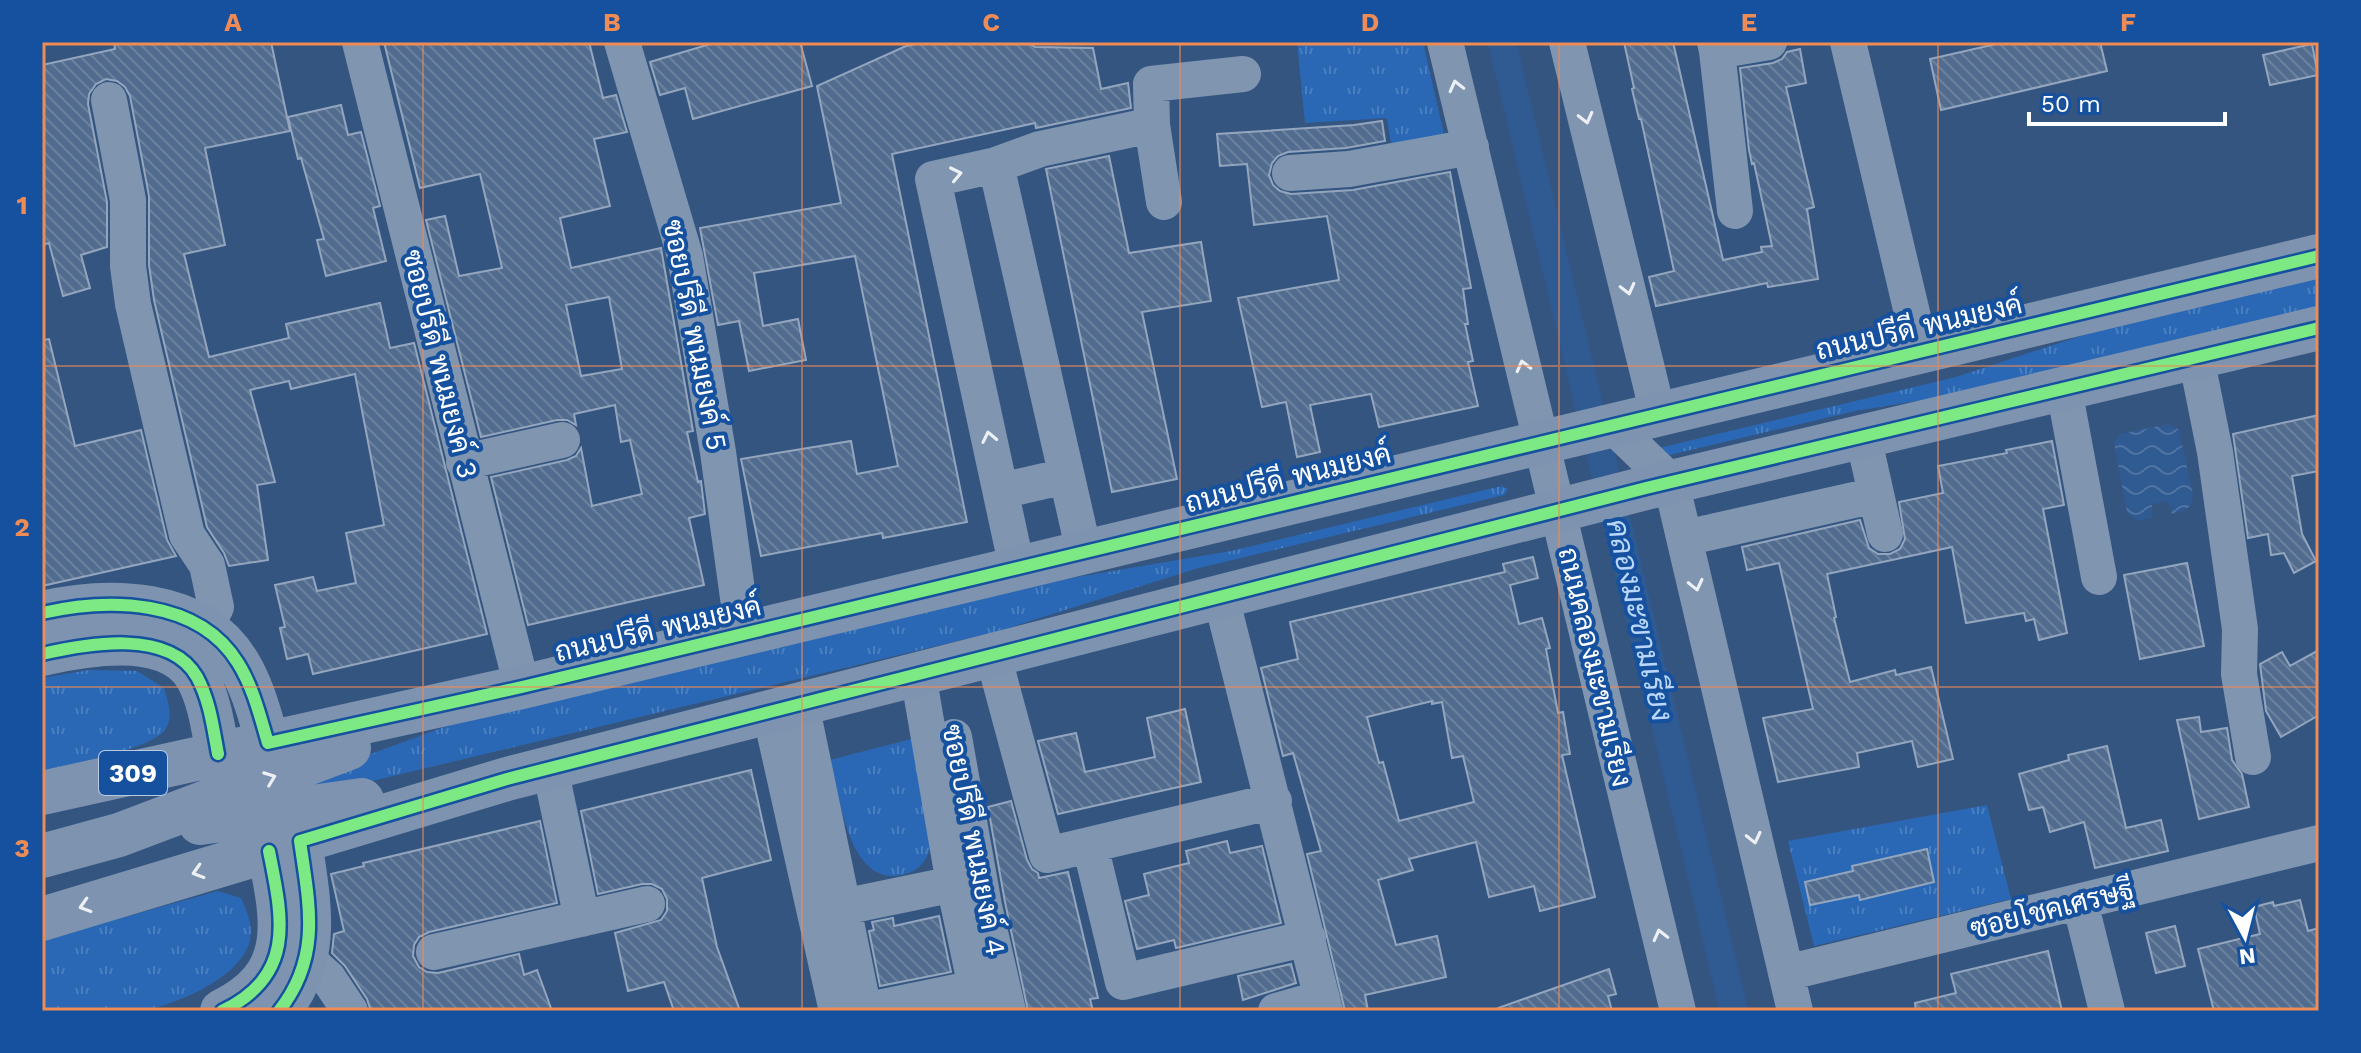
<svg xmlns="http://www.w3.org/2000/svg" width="2361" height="1053" viewBox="0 0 2361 1053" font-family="'Work Sans',Sarabun,sans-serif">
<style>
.grass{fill:url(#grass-tufts)}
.water{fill:url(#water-waves)}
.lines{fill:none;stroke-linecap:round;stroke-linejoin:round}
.canal{stroke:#305a92;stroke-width:28}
.building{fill:url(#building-back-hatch);stroke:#94a6be;stroke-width:2;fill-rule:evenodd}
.minor{stroke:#7f95b0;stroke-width:36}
.major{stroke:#7e93af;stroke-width:44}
.cycleway-casing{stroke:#15519f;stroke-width:17}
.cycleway{stroke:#7ce984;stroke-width:12}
.oneway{stroke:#eceff3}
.grid{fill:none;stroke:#ef8b55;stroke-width:2;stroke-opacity:0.55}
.labels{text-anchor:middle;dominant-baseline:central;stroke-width:8;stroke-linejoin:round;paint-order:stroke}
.shield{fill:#15519f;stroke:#b9cbe2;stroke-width:2}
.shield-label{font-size:26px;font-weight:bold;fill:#fff}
.street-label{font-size:28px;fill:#fff;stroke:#15519f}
.water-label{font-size:30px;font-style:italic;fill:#bad7fa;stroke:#15519f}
.neatline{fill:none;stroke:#ef8b55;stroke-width:3}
.grid-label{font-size:26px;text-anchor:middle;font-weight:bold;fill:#ef8b55}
</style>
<defs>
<pattern id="grass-tufts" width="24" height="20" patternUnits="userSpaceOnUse" patternTransform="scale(2)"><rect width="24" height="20" fill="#2a68b5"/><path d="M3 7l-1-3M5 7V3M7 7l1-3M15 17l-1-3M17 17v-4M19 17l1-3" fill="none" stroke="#4a7fc0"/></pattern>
<pattern id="water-waves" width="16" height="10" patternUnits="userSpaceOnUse" patternTransform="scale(2)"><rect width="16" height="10" fill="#305a92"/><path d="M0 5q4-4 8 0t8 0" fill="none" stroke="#4f73a2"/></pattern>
<pattern id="building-back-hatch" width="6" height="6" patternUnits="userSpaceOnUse" patternTransform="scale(2)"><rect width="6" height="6" fill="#516c8e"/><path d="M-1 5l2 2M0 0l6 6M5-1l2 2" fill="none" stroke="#6b829f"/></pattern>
</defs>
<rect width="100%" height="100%" fill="#345580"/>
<!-- grass -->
<path class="grass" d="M1297 42H1423L1447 148 1393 156 1387 118 1305 123Z
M2319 276V314L2045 380 1855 411 1661 457 1659 448 1956 377 2111 326Z
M1502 486 1508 489 1504 495 1195 569 999 631 372 781 260 798 259 795 458 722 1030 585 1231 551Z
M89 670 137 671 164 688C168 703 174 716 165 730 151 749 68 765 42 772V678Z
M919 737 932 839C930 853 924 868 908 873 850 894 840 798 830 760Z
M1987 805 2011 899 1814 946 1788 841Z
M218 891 241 898C247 912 253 924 250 940 241 979 171 1008 135 1011 104 1014 73 1011 42 1011V940Z"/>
<!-- water -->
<path class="water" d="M2169 424 2179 430 2193 495C2192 510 2185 511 2172 514L2168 501 2152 504V518L2137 521 2127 512 2114 443 2120 434Z"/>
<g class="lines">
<!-- canal -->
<path class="canal" d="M1502 42 1734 1011"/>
</g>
<!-- building -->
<path class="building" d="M114 42H271L290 131 205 148 225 245 184 254 209 357 289 338 286 324 380 303 390 348 414 343 487 634 313 674 308 654 287 659 280 628 285 627 275 585 313 577 317 591 356 583 346 533 384 525 355 374 291 389 289 381 250 390 275 482 257 485 268 560 229 566 224 553 207 527 154 300 149 265V196L130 96 125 87 117 81 106 79 96 84 89 94 88 104 107 202V247L81 255 90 288 63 296 49 243 42 245V65L115 49Z
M384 42H589L603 98 616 95 627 132 594 139 610 206 560 218 571 268 661 248 693 431 687 432 698 482 701 481 705 514 689 518 704 585 528 625 491 477 567 460 576 456 581 448 592 506 642 494 630 440 621 442 615 405 574 414 576 425 567 420H557L481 437 426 220 445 216 459 276 502 268 480 174 420 188ZM609 297 622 369 581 376 566 305Z
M717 42H800L812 86 693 119 685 88 660 95 650 62Z
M927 42H1028L1035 47 1093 48 1101 89 1128 83 1131 108 1036 128 1035 123 892 154 967 522 883 538 882 533 761 556 741 459 851 441 857 474 898 466 855 256 754 273 763 326 798 319 806 360 749 371 739 321 718 325 700 228 841 203 817 86 906 46Z
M1624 42H1673L1723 260 1762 252 1761 247 1772 246 1754 163 1752 164 1749 150 1740 68 1773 63 1782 59 1787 52 1800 49 1806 83 1786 87 1814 207 1807 209 1818 279 1768 287 1767 283 1656 306 1649 277 1674 271 1641 119H1639L1632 89 1634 88Z
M2005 42H2100L2107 71 1941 110 1930 59Z
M2312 44 2318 75 2270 85 2263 55Z
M341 105 348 135 361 132 380 206 373 208 386 261 326 276 317 240 324 239 301 158 298 159 288 117Z
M1382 121 1385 141 1346 148 1288 152 1278 156 1272 163 1269 175 1273 185 1280 191 1291 194 1353 190 1450 172 1471 288 1463 289 1468 324H1465L1473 361 1468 362 1478 406 1379 427 1371 394 1310 405 1320 452 1297 457 1286 402 1262 407 1238 298 1339 280 1327 216 1254 225 1247 164 1220 166 1217 134 1354 125Z
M1109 156 1129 253 1201 242 1211 301 1142 312 1177 479 1112 492 1046 169Z
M49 339 75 446 141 430 167 540 176 556 42 586V340Z
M2319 415V471L2292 476 2302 534 2316 561 2294 573 2284 553 2271 555 2268 534 2248 538 2233 434Z
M2052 441 2064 505 2043 509 2067 633 2039 640 2034 619 2026 621 2024 613 1966 623 1952 547 1827 574 1836 617 1834 618 1850 682 1895 670 1896 675 1931 667 1953 759 1918 767 1912 741 1857 753 1859 767 1778 782 1763 718 1813 709 1779 563 1747 570 1742 547 1860 520 1869 548 1878 554H1890L1900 549 1905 539 1899 502 1943 493 1938 466 2007 453 2006 450Z
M1533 557 1538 578 1510 585 1519 624 1542 618 1550 648 1546 649 1558 713 1563 712 1570 754 1562 755 1595 897 1540 911 1534 886 1489 897 1476 842 1409 859 1413 870 1378 880 1396 945 1437 936 1446 977 1365 995 1368 1011H1345L1307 854 1321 851 1293 753 1283 756 1261 668 1298 659 1290 622 1505 572 1503 564ZM1432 701V704L1442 702 1452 758 1463 756 1474 802 1399 821 1383 762 1379 763 1367 717Z
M2187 563 2204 646 2140 659 2124 575Z
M2319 650V715L2281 737 2266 711 2260 664 2282 652 2290 666Z
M1185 709 1201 782 1058 814 1038 741 1076 733 1085 772 1155 757 1147 718Z
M2199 717 2201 732 2227 728 2232 760 2242 774 2249 807 2199 819 2177 720Z
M2107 746 2126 828 2161 820 2168 851 2095 868 2084 822 2050 832 2043 807 2029 810 2019 774 2069 760 2068 755Z
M751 770 771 860 702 878 717 947 740 1011H674L664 982 628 991 615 933 661 920 667 911V899L662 889 652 884H642L598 894 581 811Z
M1011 801 1027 860 1032 869 1038 873 1039 878 1068 872 1098 998 1090 999 1093 1011H1028L1005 902 988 807Z
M540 821 557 903 429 932 419 937 414 945 413 956 419 967 427 972 438 973 519 954 524 975 537 970 552 1011H371L367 999 345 966 332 953 334 934 344 931 331 874 364 866 363 863Z
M1227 841 1230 853 1262 846 1281 923 1176 948 1174 940 1137 949 1125 901 1149 895 1144 874 1189 863 1186 851Z
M1927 849 1934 882 1860 900 1859 895 1810 905 1805 882 1853 871 1852 866Z
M2300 900 2308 931 2319 928V1011H2214L2198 949 2260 934 2254 907 2273 902 2274 906Z
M939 916 951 972 880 986 869 931 874 930 872 922 893 918 894 926Z
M2175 926 2185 966 2156 973 2146 933Z
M2048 951 2062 1011H1916L1915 1003 1956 993 1951 974Z
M1291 964 1296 983 1243 1000 1238 976Z
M1609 969 1616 994 1608 996 1612 1011H1499L1498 1008Z"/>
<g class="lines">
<!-- minor -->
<path class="minor" d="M360 42 522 687
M622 42 685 256 718 452 743 634
M1445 42 1678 1011
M1567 42 1658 414
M1715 42 1717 51 1769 42
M1848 42 1921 351
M1717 51 1735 211
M109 100 128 200V266L133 304 187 535 207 565 216 607 204 630
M996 165 1040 149 1152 125
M1290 173 1349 169 1471 147
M1164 202 1152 125 1151 84 1243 74
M2196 357 2215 452 2240 629 2239 674 2253 757
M2064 389 2099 577
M1612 425 1671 482 1795 1011
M1863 436 1885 534
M464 462 562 440
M1001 491 1066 476
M1685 538 1876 495
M1017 568 933 179 996 165 1084 552
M1221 597 1325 1011
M993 655 1047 855 1274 801
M801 704 843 907 954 884 918 674
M770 712 837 1011
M954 737 984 906 1008 1011
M550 768 582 919
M1090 845 1123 982 1308 938
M954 884 981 1011
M2080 902 2107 1011
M843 907 864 1011 976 988
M434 952 647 904
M307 959 328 978 350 1011
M1786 973 2319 843
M1276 1011 1322 998"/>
<!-- major -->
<path class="major" d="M42 613C108 598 198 598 238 663 253 687 260 716 268 743
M42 654C86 644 169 628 197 677 210 701 213 728 218 754
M42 793 522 687 2319 256
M200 823 362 800
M42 856 119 835 349 748
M42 919 507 779 1646 488 2319 328
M222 1011C297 975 282 917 269 851
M279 1011C322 957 309 904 300 841"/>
<defs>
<path id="cycleway" d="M42 613C108 598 198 598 238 663 253 687 260 716 268 743L522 687 2319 256
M42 654C86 644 169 628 197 677 210 701 213 728 218 754
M222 1011C297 975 282 917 269 851
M279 1011C322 957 309 904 300 841L507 779 1646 488 2319 328"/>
</defs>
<!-- cycleway casing -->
<use href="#cycleway" class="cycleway-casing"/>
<!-- cycleway -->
<use href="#cycleway" class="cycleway"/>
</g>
<!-- one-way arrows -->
<defs><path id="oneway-chevron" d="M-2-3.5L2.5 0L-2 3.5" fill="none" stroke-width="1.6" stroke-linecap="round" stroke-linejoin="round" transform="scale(2)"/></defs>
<g class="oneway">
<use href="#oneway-chevron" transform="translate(1456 86) rotate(-104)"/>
<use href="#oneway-chevron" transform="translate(1586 118) rotate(76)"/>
<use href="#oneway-chevron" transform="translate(956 174) rotate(-12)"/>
<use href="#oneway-chevron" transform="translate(1628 289) rotate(76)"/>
<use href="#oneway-chevron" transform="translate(1523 366) rotate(-104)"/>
<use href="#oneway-chevron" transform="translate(989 437) rotate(-102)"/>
<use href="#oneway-chevron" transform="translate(1696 585) rotate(77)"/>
<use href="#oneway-chevron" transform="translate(270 778) rotate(-21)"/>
<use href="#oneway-chevron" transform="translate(1754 838) rotate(77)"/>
<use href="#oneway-chevron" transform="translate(198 872) rotate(163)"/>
<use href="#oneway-chevron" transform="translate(85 906) rotate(163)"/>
<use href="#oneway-chevron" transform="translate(1660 935) rotate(-104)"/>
</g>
<!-- grid -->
<path class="grid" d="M423 42V1011M802 42V1011M1180 42V1011M1559 42V1011M1938 42V1011M42 366H2319M42 687H2319"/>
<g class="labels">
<!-- shield labels -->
<rect class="shield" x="99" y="751" width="68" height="44" rx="6"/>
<g class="shield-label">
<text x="133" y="773">309</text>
</g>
<!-- street labels -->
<g class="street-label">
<text transform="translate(1919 327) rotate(-13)">ถนนปรีดี พนมยงค์</text>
<text transform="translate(695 335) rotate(79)">ซอยปรีดี พนมยงค์ 5</text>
<text transform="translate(440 364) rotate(76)">ซอยปรีดี พนมยงค์ 3</text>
<text transform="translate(1288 478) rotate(-14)">ถนนปรีดี พนมยงค์</text>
<text transform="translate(658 629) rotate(-13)">ถนนปรีดี พนมยงค์</text>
<text transform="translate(1595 667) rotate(77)">ถนนคลองมะขามเรียง</text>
<text transform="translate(974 840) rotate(79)">ซอยปรีดี พนมยงค์ 4</text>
<text transform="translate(2052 909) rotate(-14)">ซอยโชคเศรษฐี</text>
</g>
<!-- water labels -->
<g class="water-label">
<text transform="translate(1640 620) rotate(77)">คลองมะขามเรียง</text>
</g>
</g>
<!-- border -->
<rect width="2361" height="1053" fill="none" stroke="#15519f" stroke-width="88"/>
<!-- north arrow -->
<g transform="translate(2245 937) rotate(173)" stroke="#15519f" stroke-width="6" paint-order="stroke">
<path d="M0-6L14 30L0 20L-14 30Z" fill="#ffffff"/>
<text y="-12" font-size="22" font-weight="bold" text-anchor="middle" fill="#ffffff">N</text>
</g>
<!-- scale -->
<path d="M2029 112v12h196v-12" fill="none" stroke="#ffffff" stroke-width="4"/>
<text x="2041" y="112" font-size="24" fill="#ffffff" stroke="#15519f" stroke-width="6" paint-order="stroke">50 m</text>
<rect x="44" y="44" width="2273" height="965" class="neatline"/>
<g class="grid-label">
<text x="233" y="31">A</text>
<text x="612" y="31">B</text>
<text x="991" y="31">C</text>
<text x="1370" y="31">D</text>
<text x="1749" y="31">E</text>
<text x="2128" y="31">F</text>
<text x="22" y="214">1</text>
<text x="22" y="536">2</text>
<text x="22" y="857">3</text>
</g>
</svg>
